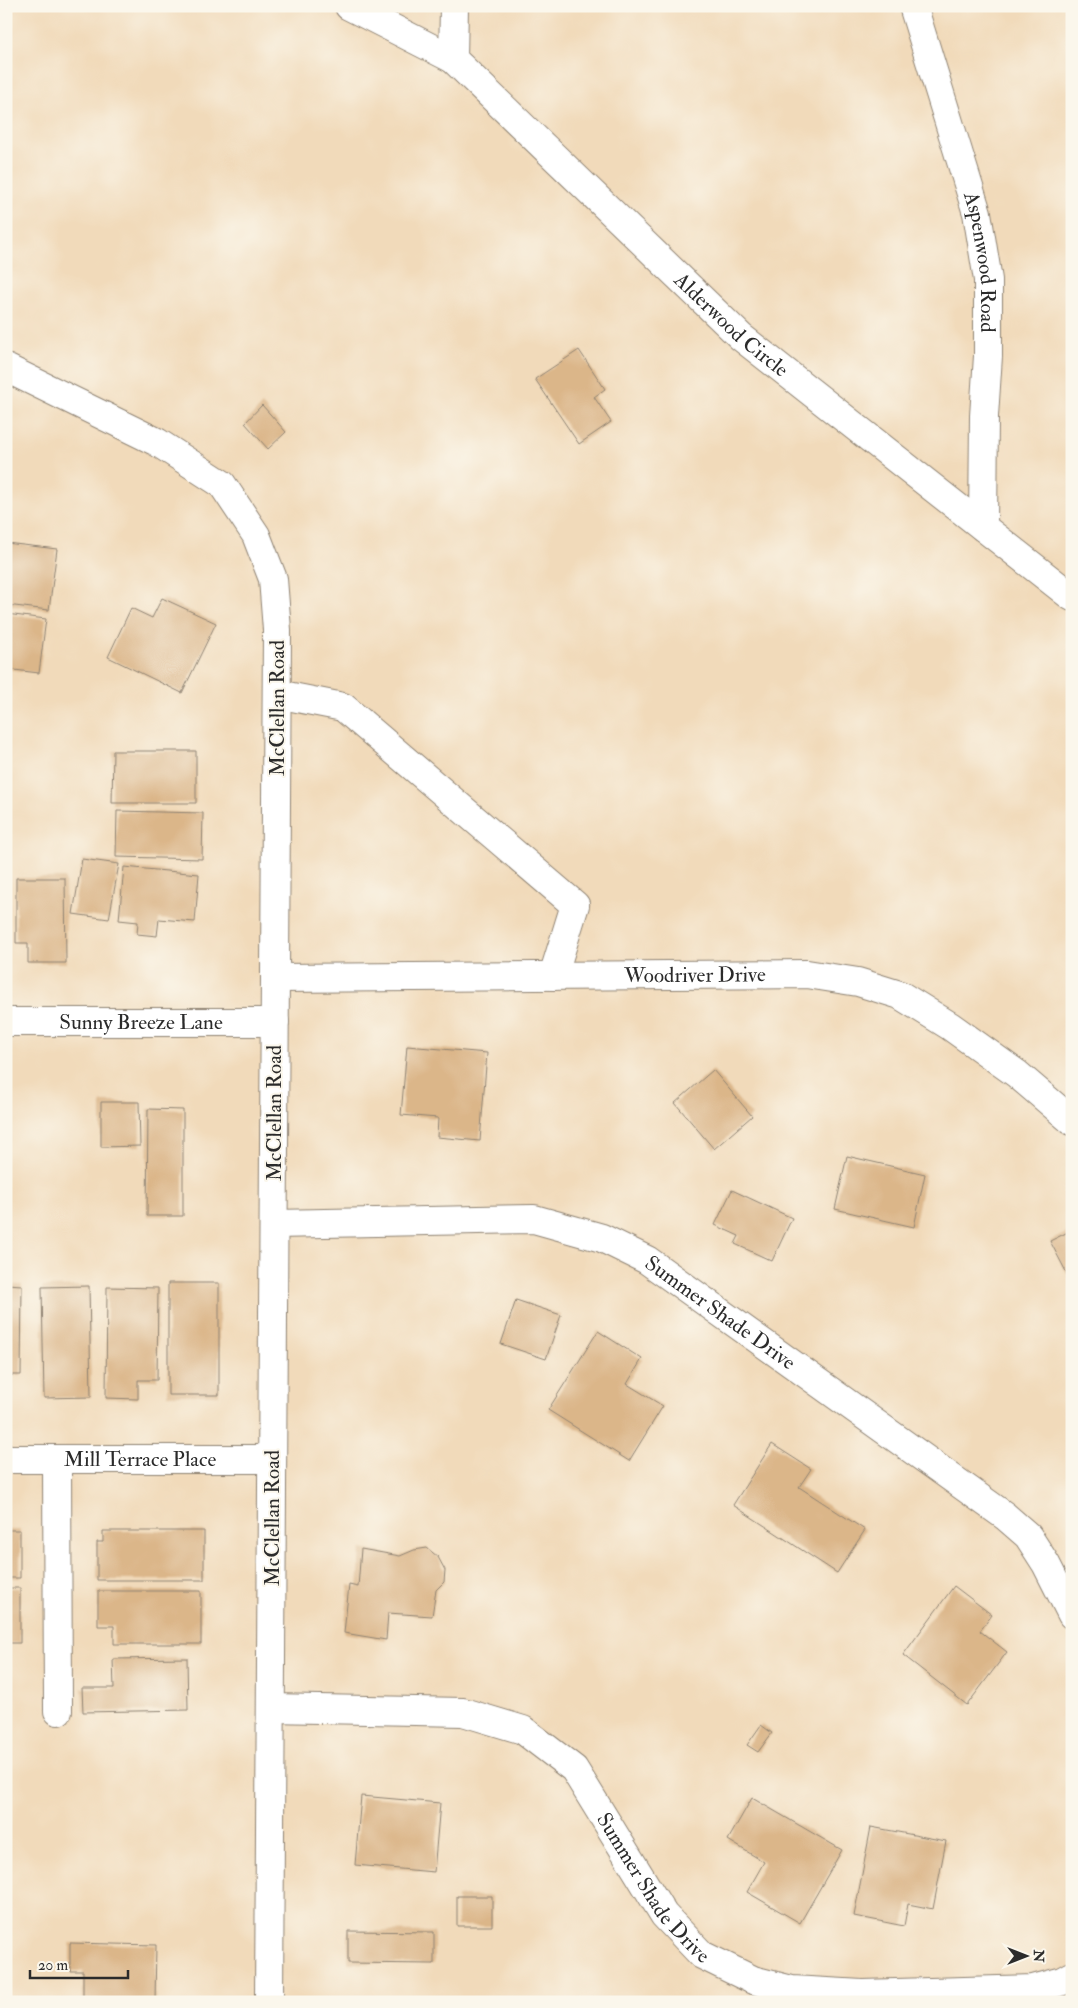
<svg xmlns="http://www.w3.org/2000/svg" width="1078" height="2008" viewBox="0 0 1078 2008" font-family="'IM FELL Double Pica',serif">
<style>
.building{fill:#dbb689}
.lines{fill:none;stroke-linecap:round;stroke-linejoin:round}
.minor-casing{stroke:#8e8272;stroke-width:30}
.minor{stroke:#fff;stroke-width:28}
.labels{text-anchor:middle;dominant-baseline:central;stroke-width:4;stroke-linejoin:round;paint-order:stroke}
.street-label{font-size:21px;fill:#2b2b2b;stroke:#fbf7ec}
</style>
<rect width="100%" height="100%" fill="#fbf7ec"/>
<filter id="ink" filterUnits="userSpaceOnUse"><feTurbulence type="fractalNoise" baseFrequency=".02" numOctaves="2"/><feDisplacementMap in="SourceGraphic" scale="10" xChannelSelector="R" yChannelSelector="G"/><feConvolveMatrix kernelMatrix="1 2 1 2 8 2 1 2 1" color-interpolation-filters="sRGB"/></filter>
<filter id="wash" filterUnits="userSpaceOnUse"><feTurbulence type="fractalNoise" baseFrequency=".0096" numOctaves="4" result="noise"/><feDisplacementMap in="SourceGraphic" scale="20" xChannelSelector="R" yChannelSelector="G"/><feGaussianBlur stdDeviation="1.12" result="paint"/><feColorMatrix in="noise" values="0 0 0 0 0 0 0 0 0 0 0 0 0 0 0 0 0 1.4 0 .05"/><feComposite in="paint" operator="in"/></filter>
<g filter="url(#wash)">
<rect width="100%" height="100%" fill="#f1daba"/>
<g id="blocks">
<!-- building -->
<path class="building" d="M579 350 605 389 594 397 611 422 579 444 535 379Z
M262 405 286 432 268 449 245 423Z
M6 543 57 549 49 610 6 605Z
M162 598 216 623 182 693 108 657 131 608 152 618Z
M6 614 46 619 39 673 6 669Z
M113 751H196V803H112Z
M117 811 203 813 202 859 116 857Z
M82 859 119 864 109 919 73 914Z
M124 867 199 874 195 922 159 919 157 936 137 934 138 922 119 920Z
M16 878H65L66 963H28V943H16Z
M407 1046 487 1053 480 1141 437 1137 438 1118 401 1115Z
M713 1070 752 1116 714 1149 675 1103Z
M101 1102H139L140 1146 101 1147Z
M148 1109 183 1110V1216H147Z
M847 1156 925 1174 914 1227 835 1209Z
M732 1190 792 1218 772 1261 735 1244 739 1236 715 1225Z
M1072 1230V1283L1050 1241Z
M168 1283H219V1395H168Z
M6 1284 22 1285 21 1375H9V1397H6Z
M89 1286 91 1397 44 1398 42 1287Z
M107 1287 158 1288 157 1380H138V1399L106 1398Z
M516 1300 561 1315 546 1359 501 1344Z
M598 1331 642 1359 627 1384 663 1406 629 1461 548 1410Z
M772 1444 811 1469 799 1487 865 1530 837 1573 733 1505Z
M6 1530H20V1578H6Z
M103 1531H204V1580H97V1542H103Z
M427 1548 438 1557 445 1570 444 1582 436 1590 432 1616 388 1613 386 1640 344 1633 349 1585 358 1587 361 1549 400 1556 414 1550Z
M954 1586 992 1615 980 1631 1007 1652 967 1705 903 1655Z
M6 1588H20V1643H6Z
M98 1591H201V1644H114V1626H98Z
M187 1658 188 1710 83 1712 82 1688H114L113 1659Z
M761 1725 772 1733 758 1752 747 1745Z
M361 1796 440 1803 434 1872 355 1865Z
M752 1798 842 1850 800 1923 747 1892 764 1862 728 1840Z
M871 1827 946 1841 933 1909 908 1904 904 1926 854 1916Z
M457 1896H492V1926H457Z
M348 1931 434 1932V1964L348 1963Z
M70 1943 156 1945 155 2001 83 2000V1971H70Z"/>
</g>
</g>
<g filter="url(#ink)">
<use href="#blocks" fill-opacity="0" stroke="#8e8272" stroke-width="1"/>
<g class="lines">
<defs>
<g id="minor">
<path d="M349 6 453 59"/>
<path id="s1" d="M454 6 453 59 741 337 1072 597"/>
<path id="s2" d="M913 6 977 213 988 280V356L984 416 983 527"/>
<path d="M6 368 157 442 222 484 256 535 273 579 277 630 269 2002"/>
<path d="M277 694 343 707 575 905 553 976"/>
<path id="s3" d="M275 978 807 974 858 982 900 995 950 1026 1017 1074 1072 1121"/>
<path id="s4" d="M6 1022H275"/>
<path id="s5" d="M274 1224 534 1219 602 1238 647 1260 1005 1516 1028 1536 1046 1564 1072 1615"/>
<path id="s6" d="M6 1459H272"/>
<path d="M57 1459 58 1711"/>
<path id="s7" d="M271 1708 463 1712 523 1730 574 1769 664 1915 702 1955 753 1980 792 1990 862 1994 1033 1989 1063 1981 1072 1976"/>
</g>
</defs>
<!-- minor casing -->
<use href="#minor" class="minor-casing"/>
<!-- minor -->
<use href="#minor" class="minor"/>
</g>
</g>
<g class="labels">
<!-- street labels -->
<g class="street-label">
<text stroke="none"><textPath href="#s2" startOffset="266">Aspenwood Road</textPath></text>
<text stroke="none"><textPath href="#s1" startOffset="438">Alderwood Circle</textPath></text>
<text transform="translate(277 708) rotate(-90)">McClellan Road</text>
<text stroke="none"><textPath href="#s3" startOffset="420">Woodriver Drive</textPath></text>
<text stroke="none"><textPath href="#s4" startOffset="135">Sunny Breeze Lane</textPath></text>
<text transform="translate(274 1113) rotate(-90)">McClellan Road</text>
<text stroke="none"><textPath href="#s5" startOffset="471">Summer Shade Drive</textPath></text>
<text stroke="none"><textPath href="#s6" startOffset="134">Mill Terrace Place</textPath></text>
<text transform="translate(272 1518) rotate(-90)">McClellan Road</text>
<text stroke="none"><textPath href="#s7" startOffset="462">Summer Shade Drive</textPath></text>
</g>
</g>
<!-- margin -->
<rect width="1078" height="2008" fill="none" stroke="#fbf7ec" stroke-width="25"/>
<!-- north arrow -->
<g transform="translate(1026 1956) rotate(90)" stroke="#fbf7ec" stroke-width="4" paint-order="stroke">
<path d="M0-4L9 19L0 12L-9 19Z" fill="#2b2b2b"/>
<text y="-8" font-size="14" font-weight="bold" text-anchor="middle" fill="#2b2b2b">N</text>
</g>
<!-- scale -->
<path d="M30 1970v8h98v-8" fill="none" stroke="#2b2b2b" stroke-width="2.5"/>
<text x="38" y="1970" font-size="15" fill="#2b2b2b" stroke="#fbf7ec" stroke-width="4" paint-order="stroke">20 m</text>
</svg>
